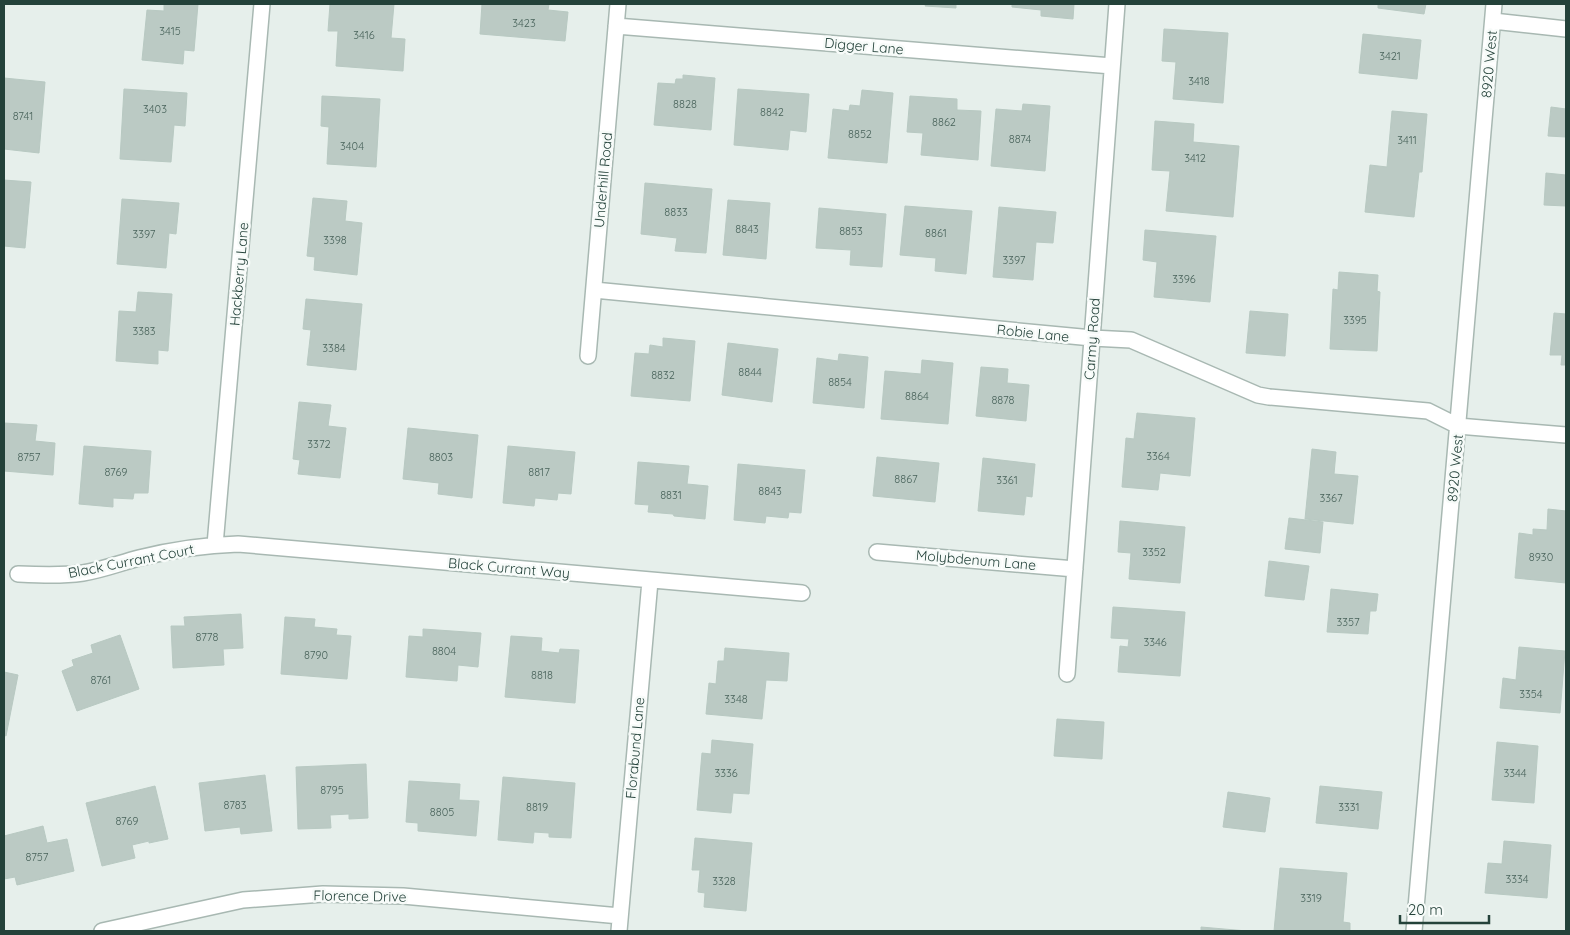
<svg xmlns="http://www.w3.org/2000/svg" width="1570" height="935" viewBox="0 0 1570 935" font-family="Quicksand,sans-serif">
<style>
.building{fill:#bbcac4;stroke:#b8c9c2}
.lines{fill:none;stroke-linecap:round;stroke-linejoin:round}
.street-casing{stroke:#a8b8b2;stroke-width:18}
.street{stroke:#fff;stroke-width:15}
.labels{text-anchor:middle;dominant-baseline:central;stroke-width:5;stroke-linejoin:round;paint-order:stroke}
.number-label{font-size:11px;fill:#4a645c}
.street-label{font-size:14px;fill:#24423a;stroke:#f7fbf9}
</style>
<rect width="100%" height="100%" fill="#e6efeb"/>
<!-- building -->
<path class="building" d="M164 4H198L194 51 184 50 183 64 142 60 147 10 164 11Z
M330 4H394L391 38 405 39 403 71 336 66 338 31H328Z
M482 4H549L548 10 568 12 565 41 480 34Z
M926 4H956V8L925 6Z
M1012 4H1074L1073 19 1041 16V10L1012 7Z
M1378 4H1426L1424 14 1378 8Z
M1164 29 1228 33 1223 103 1173 99 1176 62 1162 61Z
M1363 34 1421 40 1417 79 1359 73Z
M683 75 715 78 711 130 654 125 658 83 675 84 676 79H683Z
M4 78 45 82 39 153 4 149Z
M124 89 187 93 185 126 174 125 171 162 120 159Z
M738 89 809 94 806 132 790 130 788 150 734 145Z
M862 90 893 93 887 163 828 158 833 109 849 111 850 105 860 106Z
M322 96 380 99 376 167 327 164 329 127 321 126Z
M910 96 957 99V110L981 111 978 160 921 155 923 133 907 132Z
M1023 104 1050 106 1045 171 991 166 996 109 1022 111Z
M1551 107 1566 109V137L1548 136Z
M1392 111 1427 114 1422 172H1419L1414 217 1365 212 1370 165 1387 167Z
M1155 121 1194 124 1193 142 1239 146 1233 217 1166 211 1170 171 1152 170Z
M1546 173 1566 175V206L1544 205Z
M4 180 31 182 25 248 4 246Z
M645 183 712 189 706 253 675 251 677 238 641 234Z
M313 198 347 201 345 221 362 223 357 275 314 270 315 257 307 256Z
M122 199 179 203 176 234 169 233 166 268 117 264Z
M728 200 770 203 766 259 723 255Z
M905 206 972 211 966 274 935 271 936 258 900 255Z
M999 207 1056 212 1053 243 1036 242 1033 280 993 277Z
M819 208 886 214 882 267 850 265 851 250 816 248Z
M1145 230 1216 236 1210 302 1154 297 1157 262 1143 260Z
M1339 272 1378 275 1377 291 1380 292 1377 351 1330 349 1333 289 1338 290Z
M138 292 172 294 168 351 158 350V364L116 361 119 311 136 312Z
M306 299 362 304 356 370 307 365 311 330 303 329Z
M1250 311 1288 314 1285 356 1246 353Z
M1554 313 1566 314V365H1561L1562 355H1550Z
M663 338 695 341 690 401 631 396 635 353 649 354 650 345 663 347Z
M728 343 778 349 772 402 722 395Z
M839 354 868 357 864 408 813 403 817 358 838 361Z
M922 360 953 363 948 424 881 419 885 371 921 374Z
M981 367 1008 369 1007 383 1029 385 1026 421 976 416Z
M299 402 331 405 328 426 346 428 340 478 298 474 300 460 293 459Z
M1137 413 1195 418 1190 476 1160 473 1158 490 1122 487 1126 438 1134 439Z
M4 423 37 425 35 441 55 443 53 475 4 471Z
M408 428 478 435 472 498 438 494 439 483 403 479Z
M84 446 151 451 148 493H134L133 499 113 498V507L79 504Z
M508 446 575 452 571 494 558 493 557 500 535 498 534 506 503 503Z
M1312 449 1336 452 1334 474 1358 476 1353 524 1305 519Z
M877 457 939 463 935 502 873 496Z
M983 458 1035 464 1032 497 1026 496 1024 515 978 511Z
M638 462 689 466 687 484 708 486 705 519 674 516 673 514 648 512 649 505 635 504Z
M738 464 805 470 801 513 789 512 788 518 766 516 765 523 734 520Z
M1548 509 1566 511V583L1515 578 1519 533 1533 535V529L1547 530Z
M1289 518 1323 522 1320 553 1285 549Z
M1120 521 1185 527 1180 583 1129 579 1131 553 1118 552Z
M1269 561 1309 566 1304 600 1265 596Z
M1331 589 1378 594 1376 611H1370L1368 634 1327 632Z
M1113 607 1185 612 1180 676 1118 672 1120 646 1128 647 1129 639 1111 638Z
M241 614 243 648 223 649 224 665 173 668 171 626H185L184 617Z
M285 617 315 619 314 627 337 629 336 635 351 636 347 679 281 674Z
M423 629 481 633 478 667 458 665 457 681 406 677 409 636 423 637Z
M120 635 139 689 77 711 62 671 74 666 72 660 93 653 91 645Z
M511 636 542 638 541 651 559 653 560 649 579 650 575 703 505 697Z
M1519 647 1565 651 1560 713 1500 708 1503 678 1516 680Z
M725 648 789 653 787 681 766 680 762 719 706 714 709 683 716 684 718 661H724Z
M4 672 18 675 6 736 4 735Z
M1057 719 1104 722 1102 759 1054 756Z
M712 740 753 744 749 794 733 793 731 813 697 810 702 753 711 754Z
M1497 742 1538 746 1534 803 1492 800Z
M366 764 368 818 349 819V814L330 815 331 828 298 829 296 767Z
M265 775 272 831 241 834 240 827 205 831 199 783Z
M503 777 575 783 571 838 549 837V833L534 832 533 843 498 840Z
M409 781 460 784 459 800 479 801 476 836 418 831V823L406 822Z
M155 786 168 839 149 843V841L132 845 135 858 102 866 86 803Z
M1320 786 1382 792 1378 829 1316 823Z
M1228 792 1270 798 1265 832 1223 827Z
M43 826 47 843 67 839 74 871 17 885 15 877 4 879V836Z
M695 838 752 843 746 911 704 907 705 893 698 892 700 870H692Z
M1504 841 1551 845 1547 898 1485 893 1488 863 1502 864Z
M1280 868 1347 873 1343 922 1350 923V931H1274Z
M1201 927 1247 931H1201Z"/>
<g class="lines">
<defs>
<path id="street" d="M1493 21 1566 29
M616 26 1112 66
M594 290 1092 338 1131 340 1258 395 1269 397 1428 411 1458 426 1566 435
M588 356 618 4
M215 545 262 4
M877 552 1075 569
M18 574C40 575 61 576 83 573 102 570 120 563 139 558 171 550 205 545 238 544L802 593
M1067 674 1117 4
M102 931 243 900 323 894 403 896 620 916
M619 931 650 581
M1414 931 1494 4"/>
</defs>
<!-- street casing -->
<use href="#street" class="street-casing"/>
<!-- street -->
<use href="#street" class="street"/>
</g>
<g class="labels">
<!-- number labels -->
<g class="number-label">
<text x="524" y="23">3423</text>
<text x="170" y="31">3415</text>
<text x="364" y="35">3416</text>
<text x="1390" y="56">3421</text>
<text x="1199" y="81">3418</text>
<text x="685" y="104">8828</text>
<text x="155" y="109">3403</text>
<text x="772" y="112">8842</text>
<text x="23" y="116">8741</text>
<text x="944" y="122">8862</text>
<text x="860" y="134">8852</text>
<text x="1020" y="139">8874</text>
<text x="1407" y="140">3411</text>
<text x="352" y="146">3404</text>
<text x="1195" y="158">3412</text>
<text x="676" y="212">8833</text>
<text x="747" y="229">8843</text>
<text x="851" y="231">8853</text>
<text x="936" y="233">8861</text>
<text x="144" y="234">3397</text>
<text x="335" y="240">3398</text>
<text x="1014" y="260">3397</text>
<text x="1184" y="279">3396</text>
<text x="1355" y="320">3395</text>
<text x="144" y="331">3383</text>
<text x="334" y="348">3384</text>
<text x="750" y="372">8844</text>
<text x="663" y="375">8832</text>
<text x="840" y="382">8854</text>
<text x="917" y="396">8864</text>
<text x="1003" y="400">8878</text>
<text x="319" y="444">3372</text>
<text x="1158" y="456">3364</text>
<text x="29" y="457">8757</text>
<text x="441" y="457">8803</text>
<text x="116" y="472">8769</text>
<text x="539" y="472">8817</text>
<text x="906" y="479">8867</text>
<text x="1007" y="480">3361</text>
<text x="770" y="491">8843</text>
<text x="671" y="495">8831</text>
<text x="1331" y="498">3367</text>
<text x="1154" y="552">3352</text>
<text x="1541" y="557">8930</text>
<text x="1348" y="622">3357</text>
<text x="207" y="637">8778</text>
<text x="1155" y="642">3346</text>
<text x="444" y="651">8804</text>
<text x="316" y="655">8790</text>
<text x="542" y="675">8818</text>
<text x="101" y="680">8761</text>
<text x="1531" y="694">3354</text>
<text x="736" y="699">3348</text>
<text x="726" y="773">3336</text>
<text x="1515" y="773">3344</text>
<text x="332" y="790">8795</text>
<text x="235" y="805">8783</text>
<text x="537" y="807">8819</text>
<text x="1349" y="807">3331</text>
<text x="442" y="812">8805</text>
<text x="127" y="821">8769</text>
<text x="37" y="857">8757</text>
<text x="1517" y="879">3334</text>
<text x="724" y="881">3328</text>
<text x="1311" y="898">3319</text>
</g>
<!-- street labels -->
<g class="street-label">
<text transform="translate(864 46) rotate(5)">Digger Lane</text>
<text transform="translate(1489 64) rotate(-85)">8920 West</text>
<text transform="translate(603 180) rotate(-85)">Underhill Road</text>
<text transform="translate(239 274) rotate(-85)">Hackberry Lane</text>
<text transform="translate(1033 333) rotate(6)">Robie Lane</text>
<text transform="translate(1092 339) rotate(-86)">Carmy Road</text>
<text transform="translate(1455 468) rotate(-85)">8920 West</text>
<text transform="translate(976 560) rotate(5)">Molybdenum Lane</text>
<text transform="translate(131 561) rotate(-11)">Black Currant Court</text>
<text transform="translate(509 568) rotate(5)">Black Currant Way</text>
<text transform="translate(635 748) rotate(-85)">Florabund Lane</text>
<text transform="translate(360 896) rotate(1)">Florence Drive</text>
</g>
</g>
<!-- border -->
<rect width="1570" height="935" fill="none" stroke="#24423a" stroke-width="10"/>
<!-- scale -->
<path d="M1400 915v8h89v-8" fill="none" stroke="#24423a" stroke-width="2.5"/>
<text x="1408" y="915" font-size="15" fill="#24423a" stroke="#f7fbf9" stroke-width="4" paint-order="stroke">20 m</text>
</svg>
